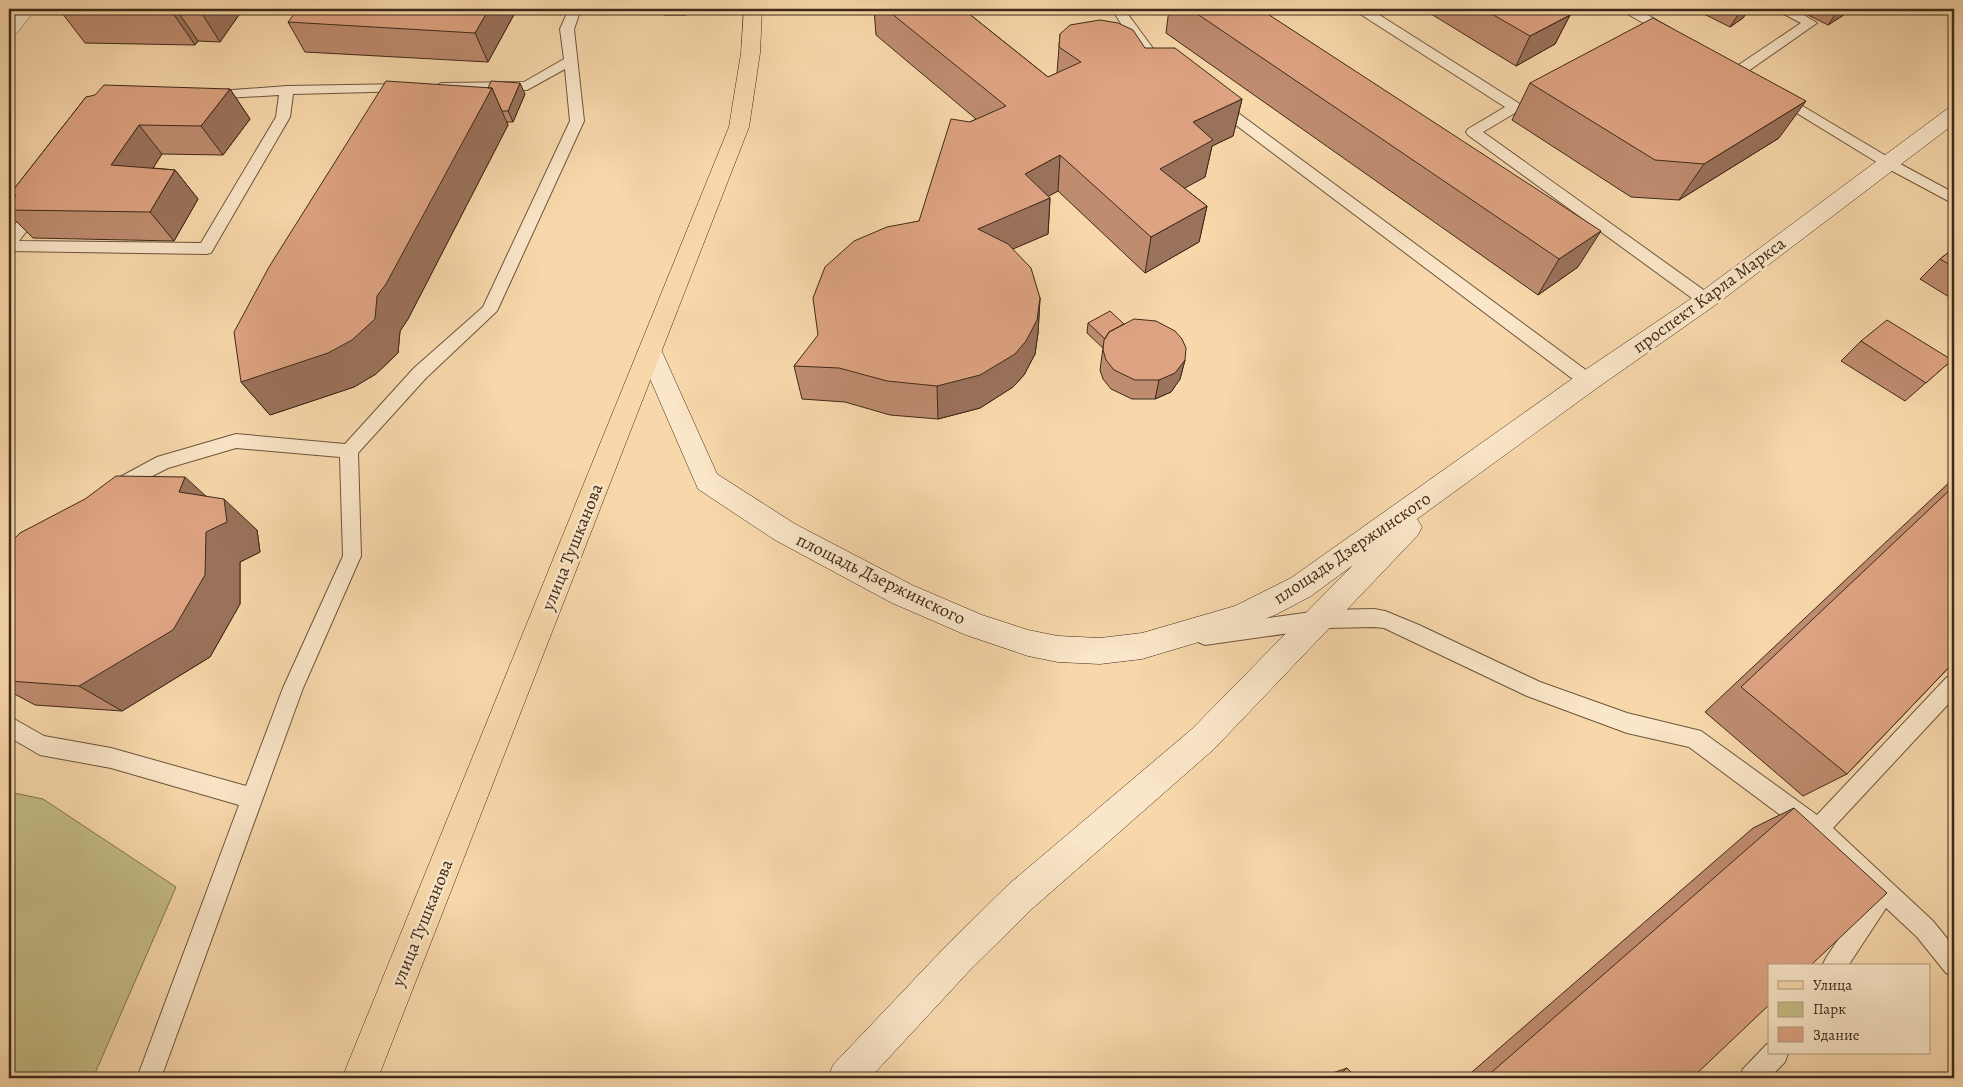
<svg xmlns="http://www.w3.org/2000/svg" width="1963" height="1087" viewBox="0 0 1963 1087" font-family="Alegreya,serif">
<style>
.green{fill:#c4bc84;stroke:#80734e}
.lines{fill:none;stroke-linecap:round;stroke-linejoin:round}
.service-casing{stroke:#6c563d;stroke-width:2}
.minor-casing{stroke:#6c563d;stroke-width:1}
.secondary-casing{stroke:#3d2a18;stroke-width:1}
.primary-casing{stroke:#3d2a18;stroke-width:1}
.service{fill:#fae6c8;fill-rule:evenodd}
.minor{fill:#fae6c8;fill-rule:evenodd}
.secondary{fill:#fae6c8;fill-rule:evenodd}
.primary{fill:#f8d8ab;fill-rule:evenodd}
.wall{fill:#bf8c70;stroke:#3d2a18}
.shaded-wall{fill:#9b725b;stroke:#3d2a18}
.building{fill:#dea382;stroke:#3d2a18}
.labels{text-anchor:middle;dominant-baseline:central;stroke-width:5;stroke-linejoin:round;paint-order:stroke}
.street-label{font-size:18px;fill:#3d2a18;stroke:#fae6c8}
</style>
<rect width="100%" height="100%" fill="#f8d8ab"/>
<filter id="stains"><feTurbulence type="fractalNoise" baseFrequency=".004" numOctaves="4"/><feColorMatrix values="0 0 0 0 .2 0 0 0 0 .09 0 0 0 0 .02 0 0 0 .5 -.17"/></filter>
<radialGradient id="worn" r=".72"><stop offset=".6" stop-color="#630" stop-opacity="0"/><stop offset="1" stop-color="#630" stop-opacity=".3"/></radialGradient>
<!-- green -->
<path class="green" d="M9 792 43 799 176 887 93 1078H9Z"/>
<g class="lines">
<defs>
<path id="service" d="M569 9H581L574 29 584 121 497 311 426 378 358 453 361 556 303 688 161 1078H137L239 805 111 768 40 755 9 737V716L44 736 111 748 246 786 283 688 343 556 340 457 236 448 168 468 115 495 109 493 106 488 109 483 157 457 236 434 345 444 414 368 483 307 570 121 565 69 527 90 441 91 434 87 441 83 524 82 564 59 560 29Z
M1112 9H1124L1155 51 1172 65 1170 68C1150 73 1121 24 1112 9Z
M1356 9H1370L1520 104 1522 107 1520 110 1483 132 1712 296 1714 300 1712 304 1706 306 1700 304 1468 135 1466 132 1468 129 1505 107 1357 12Z
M1623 9H1638L1678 33 1676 36H1666L1624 12Z
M1779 9H1794L1817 23 1744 74H1734L1732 71 1734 68 1801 23 1780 12Z
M406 84 411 85 413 88 411 91 293 94 290 117 211 253 206 254 9 251V232L33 202H43L46 206 19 241 201 243 276 117 279 95 209 99 204 98 202 95 204 92 287 86Z
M1779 92 1893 160 1954 193V204L1883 166 1774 99 1772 96 1774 93Z
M1217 100 1222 101 1594 376 1596 381 1594 386 1588 388 1582 386 1212 107 1210 104 1212 101Z
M1374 609 1385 611 1419 625 1540 682 1627 713 1701 731 1817 815 1947 677 1954 675V698L1833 828 1933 921 1954 947V977L1946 973 1917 937 1886 908 1848 966H1822L1826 958 1869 892 1810 837 1689 747 1627 733 1527 696 1384 628 1374 627 1326 628 1205 645 1198 642 1195 636 1198 630 1205 627 1326 610Z
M1767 1044H1769V1053H1788L1785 1062 1769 1078H1740L1743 1069Z"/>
<path id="minor" d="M17 9H36L16 34 9 36V18Z"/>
<path id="secondary" d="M1954 108V124L1714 306 1597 388 1417 519 1422 527 1418 535 1214 749 1033 908 971 969 870 1078H828L833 1065 947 945 1009 884 1192 729 1353 565 1311 596 1277 614 1239 630 1142 659 1100 664 1058 662 1028 656 966 635 892 603 775 540 698 489 638 351 641 345 650 342 659 345 717 474 795 524 912 585 982 615 1028 630 1058 636 1100 638 1142 633 1235 606 1291 578 1579 374 1698 294 1947 109Z"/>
<path id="primary" d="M744 9H762L760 53 749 127 378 1078H342L729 127 741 53Z"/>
</defs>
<!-- service casing -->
<use href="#service" class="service-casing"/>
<!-- minor casing -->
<use href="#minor" class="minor-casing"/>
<!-- secondary casing -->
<use href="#secondary" class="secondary-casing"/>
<!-- primary casing -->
<use href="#primary" class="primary-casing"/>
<!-- service -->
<use href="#service" class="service"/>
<!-- minor -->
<use href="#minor" class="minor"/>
<!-- secondary -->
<use href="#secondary" class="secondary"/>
<!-- primary -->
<use href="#primary" class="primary"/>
</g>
<!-- wall -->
<path class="wall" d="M59 9H243L220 42 198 41 195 45 85 43Z
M517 9 488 62 305 52 288 22Z
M662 9H688L686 15H664Z
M874 9H963L1048 77 1057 73 1060 34 1145 48 1242 99 1233 136 1212 146 1205 177 1184 188 1207 206 1199 242 1145 273 1058 191 1048 196 1050 198 1048 234 1012 249 1040 298 1038 333 1035 354 1024 375 1013 387 980 408 938 419 890 415 845 402 802 399 794 366 919 221 970 122 976 119 876 35Z
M1169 9H1260L1578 267 1538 295 1166 33Z
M1423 9H1578V11L1570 15 1555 44 1516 66Z
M1694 9H1749L1743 18 1730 27Z
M1796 9H1853L1828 25Z
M1530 83 1779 138 1679 200 1631 197 1512 120Z
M488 88 525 94 513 122H507L508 125 408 319 400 331 398 353 376 374 354 387 270 415 241 382Z
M230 89 250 119 223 155 162 154 153 168 175 170 198 199 174 241 33 238 9 214V204L14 198 10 194 86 97Z
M1954 248V300L1920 279 1940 259Z
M1088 323 1124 324 1185 360 1180 379 1171 392 1155 399H1132L1111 389 1103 379 1100 370 1103 348 1087 333Z
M1861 341 1952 360 1905 401 1841 361Z
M1954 478V662L1847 774 1803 796 1705 712Z
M206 496 257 530 260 552 240 562V604L210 657 122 711 35 705 9 691V544Z
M1794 808 1692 1078H1465L1753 828Z
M1347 1068 1356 1078H1326L1330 1074Z"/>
<!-- shaded-wall -->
<path class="shaded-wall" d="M170 9H176L198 41 195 45Z
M199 9H243L220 42Z
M489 9H517L488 62 475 33Z
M685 9H688L686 15Z
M1552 9H1578V11L1536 33Z
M1742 9H1749L1743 18 1730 27Z
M1839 9H1853L1828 25Z
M1570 15 1555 44 1516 66 1530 36Z
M520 83 525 94 513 122 508 111Z
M492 88 508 125 408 319 400 331 398 353 376 374 354 387 270 415 241 382 377 296Z
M230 89 250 119 223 155 201 126Z
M1242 99 1233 136 1212 146 1205 177 1154 205 1160 169 1193 122Z
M1806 101 1779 138 1679 200 1704 164Z
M139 125 162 154 136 194 111 165Z
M1060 155 1058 191 1031 206 1050 198 1048 234 978 264V229L1025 174Z
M175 170 198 199 174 241 150 212Z
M1207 206 1199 242 1145 273 1151 237Z
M1601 231 1578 267 1538 295 1559 259Z
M1040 298 1038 333 1035 354 1024 375 1013 387 980 408 938 419 937 386Z
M1185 360 1180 379 1171 392 1155 399 1159 380Z
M185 477 219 508 179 492Z
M224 499 257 530 260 552 240 562V604L210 657 122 711 79 686 206 532Z"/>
<!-- building -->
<path class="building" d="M298 9H489L475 33 288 22Z
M886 9H963L1048 77 1081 62 1059 47 1060 34 1070 25 1100 20 1118 23 1133 30 1145 48H1175L1242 99 1193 122 1213 140 1160 169 1207 206 1151 237 1060 155 1025 174 1050 198 978 229 1008 244 1031 268 1040 298 1037 320 1026 341 1015 354 980 375 937 386 887 381 839 368 794 366 818 335 813 298 825 267 854 241 887 227 919 221 951 119 970 122 1006 106Z
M1190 9H1260L1601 231 1559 259Z
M1483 9H1560L1570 15 1530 36Z
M1653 18 1806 101 1704 164 1655 160 1530 83Z
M386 81 492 88 386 284 377 296 375 319 352 340 328 353 241 382 234 332 269 267Z
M491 81 520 83 508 111H502L492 88H488Z
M104 85 230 89 201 126 139 125 111 165 175 170 150 212 9 210V204L16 195 10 194 86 97 95 95Z
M1954 248V267L1940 259Z
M1110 311 1124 324 1109 332 1105 339 1088 323Z
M1134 319 1156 321 1175 331 1182 339 1186 348 1185 360 1175 373 1159 380H1135L1114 370 1106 360 1103 350 1104 340 1109 332Z
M1887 320 1952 360 1926 383 1861 341Z
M116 476 185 477 179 492 224 499 227 522 206 532 205 575 173 630 79 686 9 681V544L20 533 85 499Z
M1954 486V662L1847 774 1741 687Z
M1794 808 1887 893 1810 966H1769V1005L1692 1078H1485Z
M1347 1068 1356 1078H1336Z"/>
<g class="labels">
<!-- street labels -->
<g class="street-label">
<text transform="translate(1709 295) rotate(-36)">проспект Карла Маркса</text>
<text transform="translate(572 547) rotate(-68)">улица Тушканова</text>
<text transform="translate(1352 548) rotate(-34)">площадь Дзержинского</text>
<text transform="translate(881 579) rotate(26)">площадь Дзержинского</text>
<text transform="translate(422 923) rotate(-68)">улица Тушканова</text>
</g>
</g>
<!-- margin -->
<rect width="1963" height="1087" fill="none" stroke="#f8d8ab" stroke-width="30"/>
<rect x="10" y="10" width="1943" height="1067" fill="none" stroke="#3d2a18" stroke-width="2.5"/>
<rect x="15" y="15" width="1933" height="1057" fill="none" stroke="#3d2a18"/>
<!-- legend -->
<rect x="1768" y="964" width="162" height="90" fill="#fae6c8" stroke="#ae9b82"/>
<rect x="1778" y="981" width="25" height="8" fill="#f8d8ab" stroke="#ae9b82"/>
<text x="1813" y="990" font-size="15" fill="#3d2a18">Улица</text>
<rect x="1778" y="1002" width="25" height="15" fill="#c4bc84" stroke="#ae9b82"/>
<text x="1813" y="1014" font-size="15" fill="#3d2a18">Парк</text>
<rect x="1778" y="1027" width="25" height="15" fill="#dea382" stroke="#ae9b82"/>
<text x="1813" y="1040" font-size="15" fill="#3d2a18">Здание</text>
<rect width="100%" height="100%" filter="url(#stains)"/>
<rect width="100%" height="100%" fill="url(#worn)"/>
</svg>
